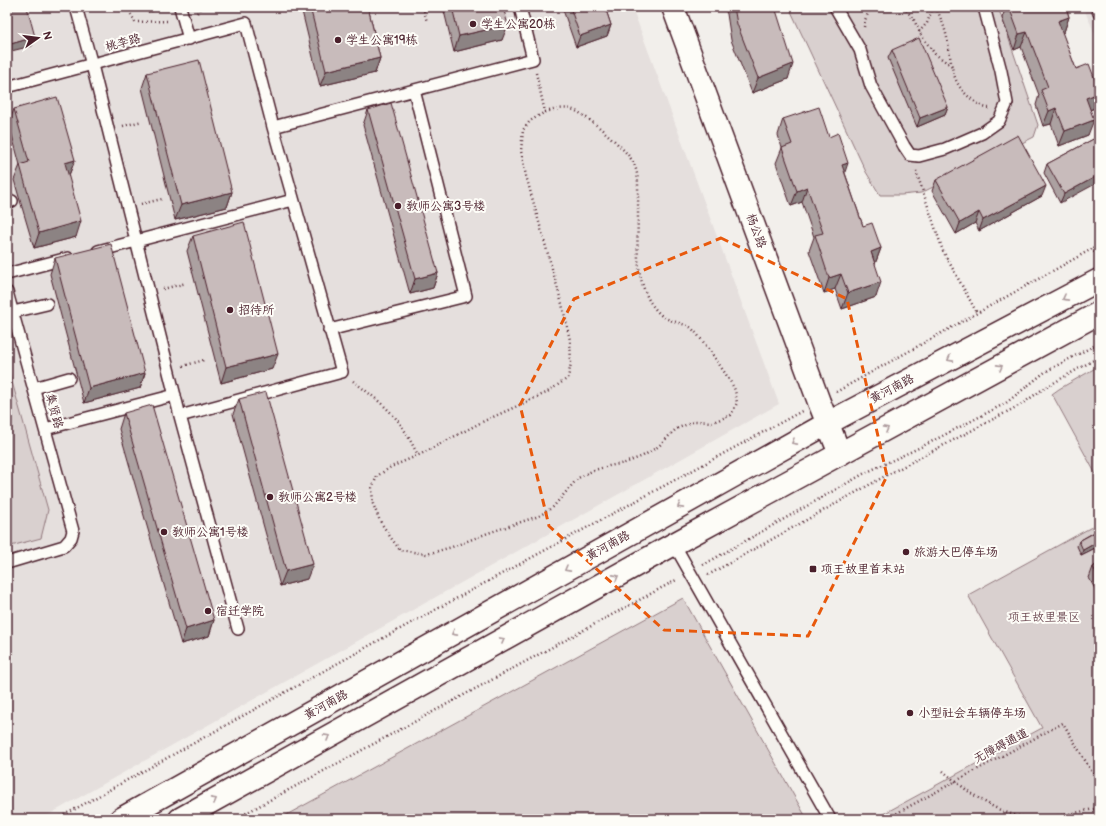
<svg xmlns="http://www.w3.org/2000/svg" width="1106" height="826" viewBox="0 0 1106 826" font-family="'Balsamiq Sans','LXGW WenKai TC',sans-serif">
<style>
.built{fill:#e5dfdd}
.green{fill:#d9d0cf;stroke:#92787d}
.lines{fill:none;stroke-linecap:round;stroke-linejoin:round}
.service-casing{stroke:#4a1f2b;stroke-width:14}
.minor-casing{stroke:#4a1f2b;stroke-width:25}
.primary-casing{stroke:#4a1f2b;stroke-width:25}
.path{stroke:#4a1f2b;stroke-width:2.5;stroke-dasharray:1 3;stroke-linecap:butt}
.service{stroke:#fdfcf7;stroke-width:11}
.minor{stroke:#fdfcf7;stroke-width:22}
.primary{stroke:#fdfcf7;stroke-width:22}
.wall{fill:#aca1a1;stroke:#4a1f2b}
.shaded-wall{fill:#8c8383;stroke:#4a1f2b}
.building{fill:#c8bbbb;stroke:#4a1f2b}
.oneway{stroke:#ac999b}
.marked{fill:none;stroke:#e8590c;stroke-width:3;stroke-dasharray:8 5;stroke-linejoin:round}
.poi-dot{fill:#4a1f2b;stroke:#fdfcf7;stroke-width:1.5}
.labels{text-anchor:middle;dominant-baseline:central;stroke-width:4;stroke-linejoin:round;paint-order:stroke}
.poi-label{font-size:12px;fill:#4a1f2b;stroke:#fdfcf7;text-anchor:start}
.street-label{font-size:12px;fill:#4a1f2b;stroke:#fdfcf7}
.park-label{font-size:12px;fill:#6e4b54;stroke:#fdfcf7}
</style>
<rect width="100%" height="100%" fill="#f2efeb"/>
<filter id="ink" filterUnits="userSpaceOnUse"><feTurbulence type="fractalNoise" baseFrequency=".025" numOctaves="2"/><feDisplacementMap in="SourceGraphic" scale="8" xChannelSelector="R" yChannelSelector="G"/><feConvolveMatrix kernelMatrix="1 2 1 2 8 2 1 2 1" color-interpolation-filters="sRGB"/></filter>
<g filter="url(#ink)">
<!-- built -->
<path class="built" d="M7 7H632L779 404 41 819H7Z
M1083 7H1099V43Z"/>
<!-- green -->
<path class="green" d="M789 7H998L1038 125 1034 137 921 193 901 195H880L866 172Z
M7 364 48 510 41 538 7 547Z
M1099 366V480L1052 394 1059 389Z
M1099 523V819H874L1042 728 968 595Z
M683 598 807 819H279Z"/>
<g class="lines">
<defs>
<path id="service" d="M180 7 189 39
M835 7 860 50 871 86 904 146 910 155 919 156 945 149 982 133 999 121 1007 103 1001 71 984 7
M1097 7 1099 13
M7 87 246 23 273 127 342 372 180 416 92 65 76 7
M273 127 533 59 520 7
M7 203 12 201
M98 251 293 200
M7 274 68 258
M7 292 73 531 71 538 64 546 7 563
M13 312 47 304
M329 330 466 296 414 90
M34 388 69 378
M180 416 238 629
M45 429 175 395
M674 544 830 819"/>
<path id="minor" d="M673 7 819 402 840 454"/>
<path id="primary" d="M121 819 828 423 1099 280
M180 819 674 544 1099 313"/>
</defs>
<!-- service casing -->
<use href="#service" class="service-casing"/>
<!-- minor casing -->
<use href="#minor" class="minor-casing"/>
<!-- primary casing -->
<use href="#primary" class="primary-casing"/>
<!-- path -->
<path class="path" d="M127 7 135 22 168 21
M423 7 427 22
M904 7 914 20 921 35 935 54 952 66
M936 7C939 15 943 23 945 30 953 57 947 82 973 100 978 104 982 108 989 108
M197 13 201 7
M864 27 865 20 871 7
M919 32 927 23 933 7
M536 73 545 112C572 105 573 108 595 124 605 132 627 151 633 162 639 173 638 186 638 198 639 233 632 270 650 302 653 306 659 315 664 317 672 322 682 323 690 327 698 332 729 378 734 388 736 393 736 398 737 403L731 415 713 422 695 421 676 429 659 446 643 456 625 463 609 466 594 470 578 478 553 507 539 516 488 533 452 547 427 554 400 550 391 538 380 521 373 504 372 488 377 476 391 467 421 454 482 422 546 393 568 378 571 363 570 340 562 304 526 176 521 151 523 130 530 121 545 112
M123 126 142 121
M916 171 943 251 977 313
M141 204 162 199
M1092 248 1099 260
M163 289 186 283
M183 366 204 360
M353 381C370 394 392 410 403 428 409 437 413 446 418 455
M836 392 1099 245
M703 565 865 473 923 446 1006 403 1045 372 1099 343
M708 575 887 475 1022 404 1043 389 1099 357
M943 771C969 793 1002 819 1038 818 1058 817 1079 812 1099 808
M57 819 376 642 802 411
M235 819 678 579
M886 819 1063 723 1099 784"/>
<!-- service -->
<use href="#service" class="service"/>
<!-- minor -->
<use href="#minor" class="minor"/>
<!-- primary -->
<use href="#primary" class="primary"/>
</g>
<!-- wall -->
<path class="wall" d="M145 7H170L147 12Z
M301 7H368L380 58 375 73 320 86Z
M443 7H503L502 40 454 52Z
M562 7H605L611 25 607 36 576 47Z
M724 7H775L788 79 752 93 731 40 727 14Z
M1006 7H1066L1069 17 1064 32 1062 33 1076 69 1099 90V96L1095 108 1090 110 1088 135 1059 146 1051 124 1043 126 1036 105 1039 95 1021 47 1014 50 1002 18Z
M892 50 948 107 945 115 917 127 888 58Z
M147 73 232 192 227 207 175 220 142 88Z
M14 109 75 160 69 175 68 176 76 237 34 248 14 180 20 165 9 124Z
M368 110 438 273 433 288 410 294 363 125Z
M783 119 829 137 845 173 863 226 881 248 875 264 876 297 842 309 835 289 824 293 809 251 814 237 802 202 791 206 776 163 782 148 778 135Z
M1099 136 1060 203 1044 173 1047 164Z
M936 180 1042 196 979 231 975 223 956 234 932 191Z
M193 236 272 369 221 383 187 251Z
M55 258 145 373 140 388 84 403 50 274Z
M239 399 307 579 280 586 233 414Z
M124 413 214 620 209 636 181 644 119 429Z
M1099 523V546L1081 555 1077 546 1079 541 1098 530 1097 528Z
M1099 563V596L1089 578 1093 567Z"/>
<!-- shaded-wall -->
<path class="shaded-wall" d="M149 7H170L147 12Z
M1069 17 1064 32 1052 36 1058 21Z
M508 25 502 40 454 52 459 36Z
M611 25 607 36 576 47 580 36Z
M1027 32 1021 47 1014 50 1019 34Z
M35 37 32 46 7 52V45Z
M380 58 375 73 320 86 326 71Z
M793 64 788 79 752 93 758 78Z
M1099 93V96L1095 108 1080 113 1086 98Z
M948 107 945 115 917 127 920 118Z
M1056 108 1051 124 1043 126 1049 111Z
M1094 120 1088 135 1059 146 1065 131Z
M75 160 69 175 59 178 65 163Z
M848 163 843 178 842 165Z
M1099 175V182L1060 203 1064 194Z
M1046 186 1042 196 979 231 983 220Z
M807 187 802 202 791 206 797 191Z
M232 192 227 207 175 220 181 205Z
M979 212 975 223 956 234 960 223Z
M81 221 76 237 34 248 39 233Z
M881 248 875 264 871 252Z
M438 273 433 288 410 294 415 279Z
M841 274 835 289 824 293 829 278Z
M881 282 876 297 842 309 848 293Z
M278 354 272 369 221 383 226 367Z
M145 373 140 388 84 403 89 388Z
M1099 541V546L1081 555 1083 550Z
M313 564 307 579 280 586 286 571Z
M214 620 209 636 181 644 186 629Z"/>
<!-- building -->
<path class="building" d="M7 7H27L35 37 7 45Z
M310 7H368L380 58 326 71Z
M452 7H503L508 25 459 36Z
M570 7H605L611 25 580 36Z
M734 7H775L793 64 758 78 737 24Z
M1009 7H1066L1069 17 1058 21 1076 69 1089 64 1099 90V93L1086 98 1094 120 1065 131 1056 108 1049 111 1041 90 1048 87 1027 32 1019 34Z
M919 38 948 107 920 118 892 50Z
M199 60 232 192 181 205 147 73Z
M57 97 75 160 65 163 81 221 39 233 20 165 29 162 14 109Z
M391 103 438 273 415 279 368 110Z
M819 107 829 137 838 133 848 163 842 165 863 226 872 223 881 248 871 252 881 282 848 293 841 274 829 278 815 235 823 233 807 187 797 191 782 148 792 144 783 119Z
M1018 135 1046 186 983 220 979 212 960 223 936 180Z
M1099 136V175L1064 194 1047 164Z
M244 222 278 354 226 367 193 236Z
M111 244 145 373 89 388 55 258Z
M266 392 313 564 286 571 239 399Z
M152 405 214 620 186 629 124 413Z
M1099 530V541L1083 550 1079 541Z
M1099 563V578L1093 567Z"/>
<!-- one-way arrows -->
<defs><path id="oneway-chevron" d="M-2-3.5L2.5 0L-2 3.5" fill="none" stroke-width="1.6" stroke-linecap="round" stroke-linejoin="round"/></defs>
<g class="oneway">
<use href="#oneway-chevron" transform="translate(1065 298) rotate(152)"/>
<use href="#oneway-chevron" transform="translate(950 359) rotate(152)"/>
<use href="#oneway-chevron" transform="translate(1000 367) rotate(-29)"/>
<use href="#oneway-chevron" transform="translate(886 429) rotate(-29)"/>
<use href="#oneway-chevron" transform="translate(794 442) rotate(151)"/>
<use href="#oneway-chevron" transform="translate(680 506) rotate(151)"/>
<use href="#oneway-chevron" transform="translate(567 569) rotate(151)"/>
<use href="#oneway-chevron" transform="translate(616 577) rotate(-29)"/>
<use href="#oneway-chevron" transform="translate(454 633) rotate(151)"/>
<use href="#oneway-chevron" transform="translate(502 640) rotate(-29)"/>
<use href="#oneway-chevron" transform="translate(327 737) rotate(-29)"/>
<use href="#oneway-chevron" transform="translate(214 800) rotate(-29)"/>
</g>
</g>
<!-- marked area -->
<path class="marked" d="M721 238 847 299 887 476 808 636 664 630 549 526 520 405 574 299Z"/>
<!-- markers -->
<g class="poi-dot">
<circle cx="473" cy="24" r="4"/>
<circle cx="338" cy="40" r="4"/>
<circle cx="398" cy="206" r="4"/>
<circle cx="230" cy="310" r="4"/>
<circle cx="270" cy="497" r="4"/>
<circle cx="164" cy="532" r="4"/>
<circle cx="906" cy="552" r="4"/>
<rect x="809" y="565" width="8" height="8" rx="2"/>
<circle cx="208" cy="611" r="4"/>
<circle cx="910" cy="713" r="4"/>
</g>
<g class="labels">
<!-- poi labels -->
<g class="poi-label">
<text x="481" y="24">学生公寓20栋</text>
<text x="346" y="40">学生公寓19栋</text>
<text x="406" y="206">教师公寓3号楼</text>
<text x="238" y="310">招待所</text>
<text x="278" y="497">教师公寓2号楼</text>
<text x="172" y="532">教师公寓1号楼</text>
<text x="914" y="552">旅游大巴停车场</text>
<text x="821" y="569">项王故里首末站</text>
<text x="216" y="611">宿迁学院</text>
<text x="918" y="713">小型社会车辆停车场</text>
</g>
<!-- street labels -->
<g class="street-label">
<text transform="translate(123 43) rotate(-15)">桃李路</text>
<text transform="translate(756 231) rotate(70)">杨公路</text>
<text transform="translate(892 389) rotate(-28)">黄河南路</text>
<text transform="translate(54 411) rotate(75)">集贤路</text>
<text transform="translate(608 546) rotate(-29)">黄河南路</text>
<text transform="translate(326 705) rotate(-29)">黄河南路</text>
<text transform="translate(1001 746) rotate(-28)">无障碍通道</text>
</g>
<!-- park labels -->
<g class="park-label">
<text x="1044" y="617">项王故里景区</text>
</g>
</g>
<!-- margin -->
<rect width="1106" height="826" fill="none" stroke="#fdfcf7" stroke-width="24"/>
<rect x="12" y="12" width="1082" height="802" fill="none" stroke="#4a1f2b" stroke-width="1.5" filter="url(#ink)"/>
<!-- north arrow -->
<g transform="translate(38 38) rotate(76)" stroke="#fdfcf7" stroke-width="3" paint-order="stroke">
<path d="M0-3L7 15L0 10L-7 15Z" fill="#4a1f2b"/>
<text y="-6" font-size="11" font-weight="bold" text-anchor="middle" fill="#4a1f2b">N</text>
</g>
</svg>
